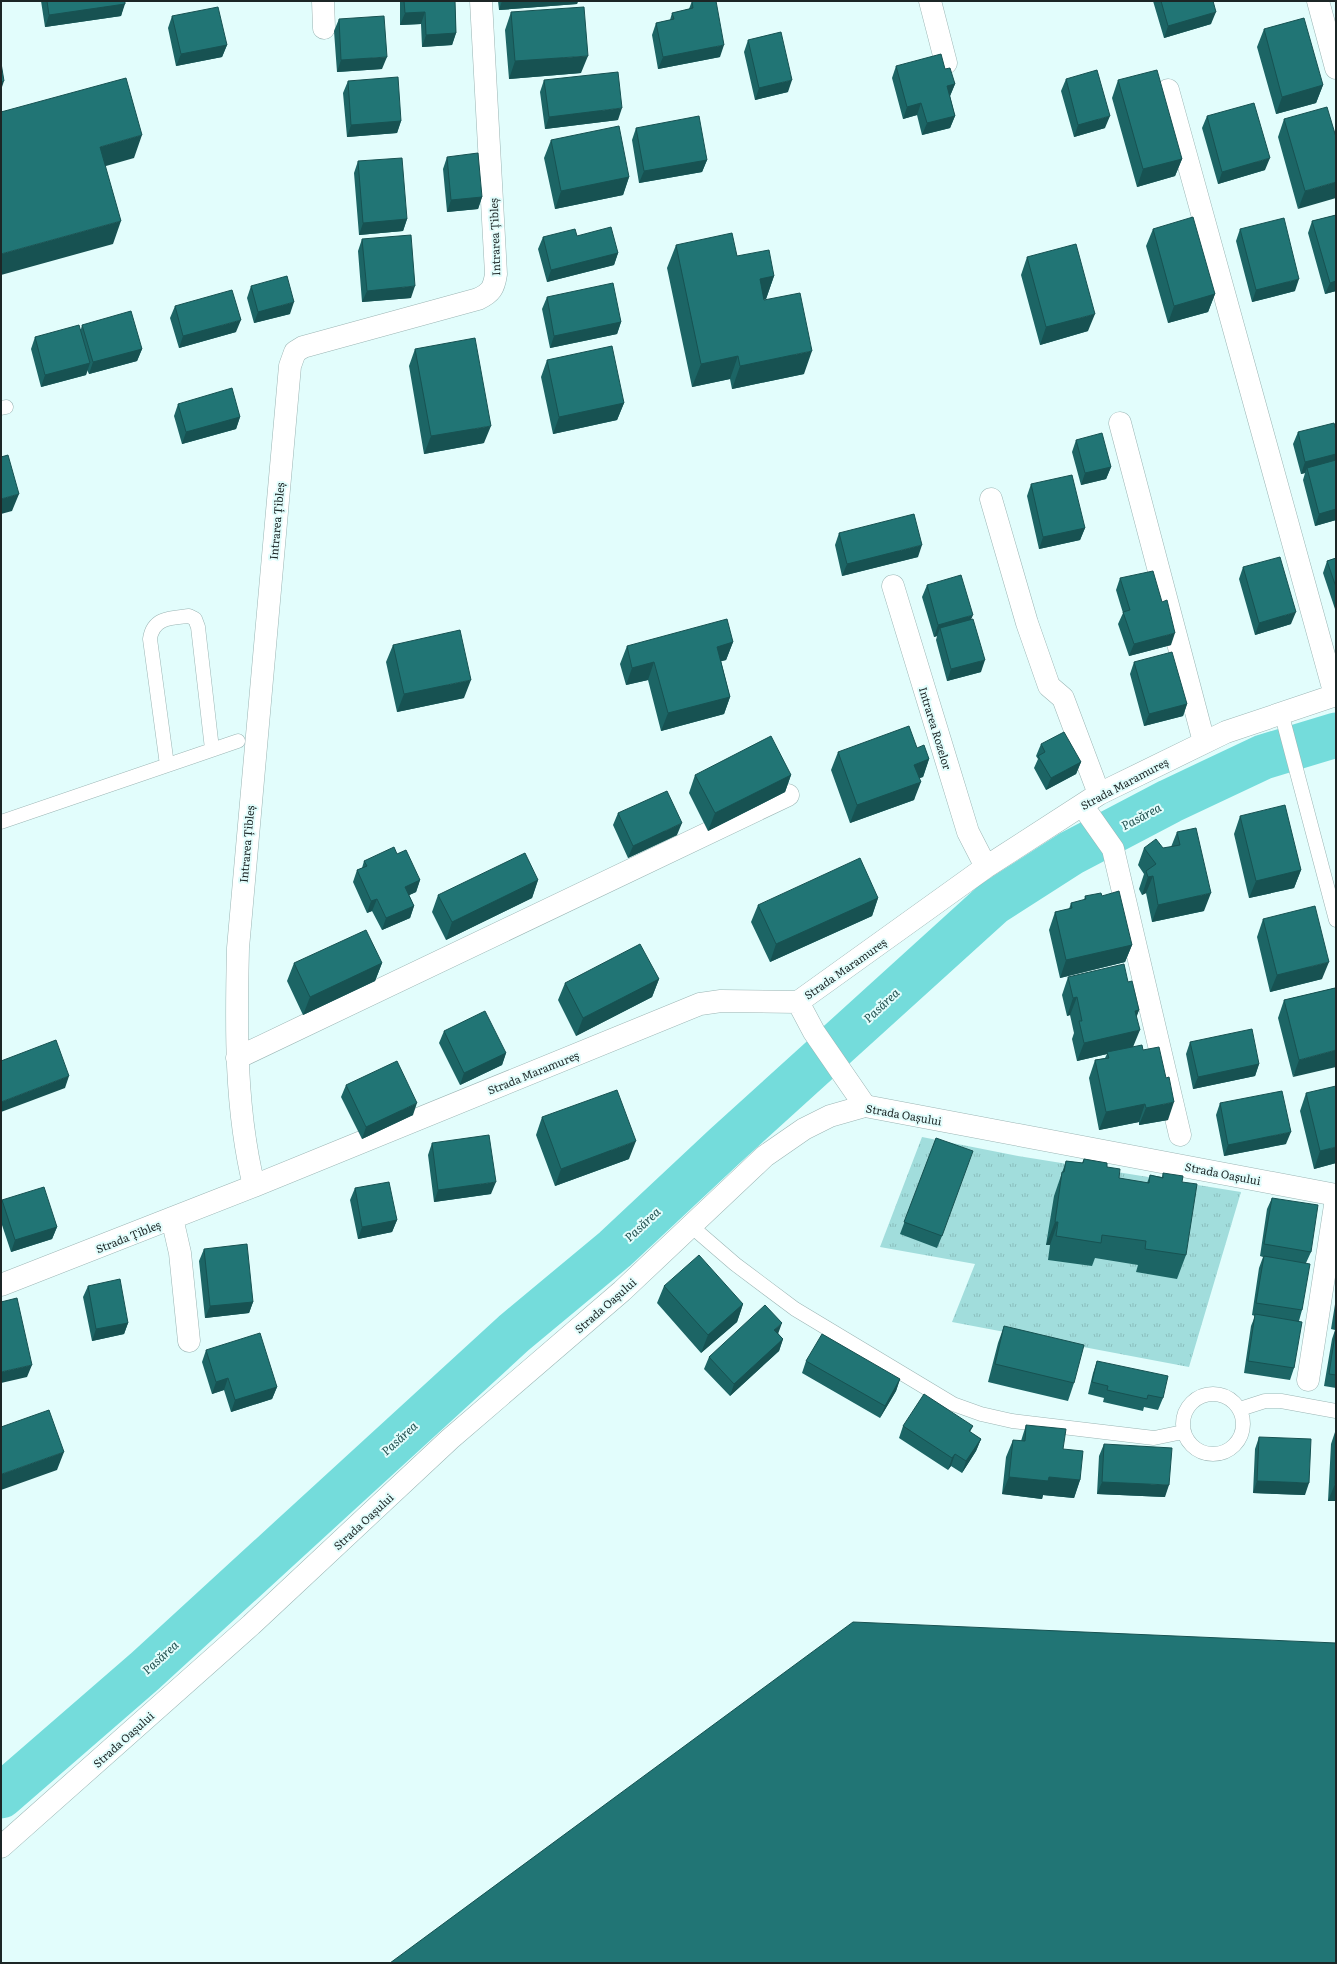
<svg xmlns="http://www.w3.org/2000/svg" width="1337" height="1964" viewBox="0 0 1337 1964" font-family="Literata,serif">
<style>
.grass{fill:url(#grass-tufts)}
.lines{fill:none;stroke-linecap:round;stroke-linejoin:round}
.river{stroke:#74dcdb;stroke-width:45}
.service-casing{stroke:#9bb5b4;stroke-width:15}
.minor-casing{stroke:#9bb5b4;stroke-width:23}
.tertiary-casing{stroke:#9bb5b4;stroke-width:23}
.service{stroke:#fff;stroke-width:14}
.minor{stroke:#fff;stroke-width:22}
.tertiary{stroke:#fff;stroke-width:22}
.wall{fill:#1c6565}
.shaded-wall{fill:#175252}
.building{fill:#217575;stroke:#175252}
.labels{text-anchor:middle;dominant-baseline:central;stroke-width:4;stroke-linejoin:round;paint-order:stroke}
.street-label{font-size:11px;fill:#1c2626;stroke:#e2fdfc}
.water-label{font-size:12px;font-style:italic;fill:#1f4e4d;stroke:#e2fdfc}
</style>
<defs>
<pattern id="grass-tufts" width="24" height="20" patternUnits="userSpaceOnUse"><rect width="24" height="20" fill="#a1dddc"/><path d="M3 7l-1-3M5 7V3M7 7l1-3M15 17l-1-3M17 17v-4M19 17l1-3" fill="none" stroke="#8abebd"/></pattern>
</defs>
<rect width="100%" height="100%" fill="#e2fdfc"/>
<!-- grass -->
<path class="grass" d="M922 1137 1018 1156 1241 1192 1189 1367 952 1322 975 1264 880 1247Z"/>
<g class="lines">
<!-- river -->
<path class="river" d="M1 1796 145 1671 514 1333 615 1249 725 1146 993 903 1071 853 1170 801 1263 757 1336 735"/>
<defs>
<path id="service" d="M1 408 6 407
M1281 712 1336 920
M167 765 150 639C153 617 172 618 189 616L195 619 198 627 212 749
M1 822 238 741
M691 1226 735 1264 795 1309 953 1404 981 1414 1012 1421 1154 1438 1183 1432
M1183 1424a30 30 0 1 1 60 0a30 30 0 1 1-60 0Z
M1240 1409 1265 1401H1281L1336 1411"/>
<path id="minor" d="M323 1 324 28
M930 1 946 63
M1318 1 1336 68
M1168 90 1335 695
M1120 423 1204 742
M991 499 1027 623 1049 686 1063 698 1099 794
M893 586 968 832 986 867
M1082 805 1113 849 1180 1135
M798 1002 814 1032 865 1106
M237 1058 788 795
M254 1186C235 1108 236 1028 238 948L290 366 295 352 303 347 478 299C491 293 494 288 496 274L481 1
M172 1218 180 1253 189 1341
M1 1285 254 1186 700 1004 721 1001 798 1002 986 867 1099 794 1226 732 1336 695
M1308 1380 1336 1199"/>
<path id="tertiary" d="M1 1847 251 1625 450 1439 622 1291 765 1156 804 1129 830 1116 865 1106 1336 1195"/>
</defs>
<!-- service casing -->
<use href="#service" class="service-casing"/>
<!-- minor casing -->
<use href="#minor" class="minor-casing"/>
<!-- tertiary casing -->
<use href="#tertiary" class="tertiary-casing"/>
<!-- service -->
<use href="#service" class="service"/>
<!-- minor -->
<use href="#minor" class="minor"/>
<!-- tertiary -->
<use href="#tertiary" class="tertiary"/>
</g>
<!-- wall -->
<path class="wall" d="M41 1H125L121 16 45 27Z
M400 1H455L456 33 452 45 422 47 421 24 400 25Z
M498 1H578L577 4 499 10Z
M692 1 720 57 658 69 652 35 656 23 670 20 672 13 689 9Z
M1153 1H1213L1211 24 1164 38Z
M511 12 581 73 509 79 505 30Z
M172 16 227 45 222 57 176 66 168 28Z
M339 19 382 69 337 72 334 31Z
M1264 29 1323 85 1316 103 1276 114 1257 47Z
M748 40 788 92 755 100 744 52Z
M896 66 945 69 955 84 950 96 955 116 950 128 922 135 917 115 903 119 892 78Z
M1066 79 1105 128 1074 137 1061 91Z
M544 80 618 120 545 129 540 92Z
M1118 80 1182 159 1175 176 1137 187 1112 98Z
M348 81 401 121 397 133 347 137 343 93Z
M1207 116 1265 170 1218 184 1202 128Z
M1284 119 1336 137 1298 209 1278 137Z
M636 128 707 160 702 172 639 183 632 140Z
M551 140 629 177 623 195 555 209 544 158Z
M447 157 482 197 478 209 447 212 443 169Z
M358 161 407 219 403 231 359 235 354 173Z
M1336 215V291L1325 294 1308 233 1312 221Z
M1153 229 1215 294 1208 312 1168 323 1146 246Z
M1240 229 1295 291 1252 302 1236 241Z
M577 236 618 253 614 265 547 282 538 249 543 237Z
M362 239 411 298 362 302 358 251Z
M676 245 737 256 774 276 766 299H764L804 374 732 389 730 379 692 387 667 268Z
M1027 257 1088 331 1040 345 1021 275Z
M251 286 290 314 254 323 247 298Z
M547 297 621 322 617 334 550 348 542 309Z
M175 306 236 332 179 348 170 318Z
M82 325 142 349 137 361 89 374 87 370 86 375 41 387 31 349 35 337 81 329Z
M415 349 484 443 424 454 409 366Z
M547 360 624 403 617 420 553 434 541 377Z
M178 404 240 417 236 429 182 444 174 416Z
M1336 430V520L1315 526 1303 480 1305 473 1301 474 1293 444 1298 432Z
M1076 440 1111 467 1106 479 1081 485 1072 452Z
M1031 484 1085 528 1080 540 1039 549 1027 496Z
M839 533 918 557 842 576 835 545Z
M1336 558V612L1323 573 1327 561Z
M1243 567 1291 624 1255 635 1239 579Z
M1120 578 1171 645 1129 656 1118 624 1123 613 1116 590Z
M927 585 971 620 981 672 947 681 936 640 937 636 934 637 922 597Z
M733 642 726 660 721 661 730 697 724 714 661 731 648 680 626 685 620 664 627 646Z
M393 645 464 698 397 712 386 662Z
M1134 662 1187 704 1183 716 1144 726 1130 674Z
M1041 744 1081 762 1076 774 1046 790 1034 768 1038 759 1036 756Z
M917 748 929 759 923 777 919 778 914 800 850 823 831 770 838 752Z
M695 775H791L785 792 708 831 689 793Z
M618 813 677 835 628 858 613 825Z
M1240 816 1301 870 1294 888 1249 898 1234 834Z
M1177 832 1204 911 1152 922 1146 893 1142 895 1139 889 1144 874 1138 865 1144 848H1163L1171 847Z
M397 854 420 880 416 892 409 895 414 906 410 918 382 930 372 911 367 913 353 882 357 870 362 868 364 861Z
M538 880 532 898 446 940 432 912 438 895Z
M1085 896H1102L1132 945 1125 962 1060 978 1049 930 1055 912 1069 909 1071 903 1084 900Z
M878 898 872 916 770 962 751 922 758 905Z
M1263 919 1322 979 1270 992 1257 937Z
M294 963H382L375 981 303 1015 287 981Z
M1068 977 1128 982 1139 1010 1136 1017 1133 1047 1143 1050 1168 1120 1139 1125V1122L1099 1130 1089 1078 1095 1060 1105 1058 1107 1054 1077 1061 1072 1039 1074 1033 1070 1015 1067 1016 1062 995Z
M659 979 652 997 576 1036 558 1000 565 983Z
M1335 988 1293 1077 1278 1018 1284 1000Z
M444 1031 506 1053 502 1065 460 1085 439 1043Z
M1190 1042 1259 1064 1255 1076 1193 1089 1186 1054Z
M346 1085 413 1115 362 1139 341 1097Z
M1306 1093 1336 1163 1314 1169 1300 1111Z
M1220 1103 1286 1144 1224 1156 1216 1115Z
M542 1117 629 1159 555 1186 536 1135Z
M936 1138 942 1236 937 1248 900 1234Z
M432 1143 491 1194 434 1202 428 1155Z
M1084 1159 1107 1167 1119 1178 1147 1183 1150 1175 1162 1177 1163 1173 1182 1182 1186 1255 1177 1279 1136 1272 1138 1265 1095 1258 1092 1266 1048 1260 1050 1245H1046L1054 1196 1066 1161 1082 1163Z
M355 1188 397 1220 392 1232 358 1239 350 1200Z
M1272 1198 1311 1252 1306 1263 1302 1310 1299 1321 1294 1368 1290 1380 1244 1373 1251 1326 1255 1316 1252 1315 1259 1268 1263 1257 1260 1256 1267 1209Z
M2 1200 57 1227 52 1239 11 1252 1 1222V1203Z
M204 1249 253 1302 249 1313 205 1318 199 1261Z
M88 1286 128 1323 124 1334 92 1341 83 1297Z
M664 1286 743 1304 737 1322 701 1353 657 1303Z
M1336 1298V1388L1324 1386 1332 1339 1335 1330 1331 1329Z
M1004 1326 1074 1383 1068 1401 988 1382 998 1343Z
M778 1333 783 1339 779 1351 730 1396 704 1369 709 1357Z
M206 1350 277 1387 272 1399 231 1412 224 1390 212 1394 202 1362Z
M806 1361 900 1379 896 1391 880 1418 802 1373Z
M1097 1361 1163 1398 1158 1410 1144 1407 1143 1411 1103 1402 1104 1398 1088 1394 1093 1373Z
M1026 1425 1063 1449 1080 1480 1074 1498 1043 1495 1042 1499 1002 1494 1006 1457 1013 1440 1021 1441Z
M903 1426H973L970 1432 981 1439 976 1451 962 1473 951 1466 948 1470 899 1438Z
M1336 1429V1501H1328L1331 1444Z
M1259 1437 1305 1495 1253 1493 1255 1449Z
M1104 1444 1165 1497 1097 1494 1099 1456Z"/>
<!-- shaded-wall -->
<path class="shaded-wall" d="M502 1H578L577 4 499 10Z
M125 4 121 16 45 27 49 15Z
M425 12 421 24 400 25 405 13Z
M1216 12 1211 24 1164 38 1168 26Z
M456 33 452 45 422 47 426 35Z
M227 45 222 57 176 66 181 54Z
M724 45 720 57 658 69 663 57Z
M588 56 581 73 509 79 515 61Z
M387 57 382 69 337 72 341 60Z
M792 80 788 92 755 100 759 88Z
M4 81 1 90V82Z
M955 84 950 96 943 98 947 86Z
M1323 85 1316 103 1276 114 1282 97Z
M921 103 917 115 903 119 907 107Z
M622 108 618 120 545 129 549 117Z
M955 116 950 128 922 135 927 123Z
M1110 116 1105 128 1074 137 1078 125Z
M401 121 397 133 347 137 351 125Z
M142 135 134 158 92 170 100 147Z
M1270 158 1265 170 1218 184 1222 172Z
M1182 159 1175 176 1137 187 1143 169Z
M707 160 702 172 639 183 644 171Z
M629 177 623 195 555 209 561 191Z
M1336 182V198L1298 209 1305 191Z
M482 197 478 209 447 212 451 200Z
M407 219 403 231 359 235 363 223Z
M121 221 113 244 1 275V254Z
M618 253 614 265 547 282 551 270Z
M774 276 766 299 751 302 760 279Z
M1299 279 1295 291 1252 302 1256 290Z
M1336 281V291L1325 294 1330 283Z
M415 286 411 298 362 302 367 291Z
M1215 294 1208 312 1168 323 1174 306Z
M294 302 290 314 254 323 258 312Z
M1095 314 1088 331 1040 345 1046 327Z
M241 320 236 332 179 348 183 336Z
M621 322 617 334 550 348 554 336Z
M142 349 137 361 89 374 93 362Z
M812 351 804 374 732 389 740 366Z
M738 356 730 379 692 387 701 364Z
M90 363 86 375 41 387 45 375Z
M624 403 617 420 553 434 559 417Z
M240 417 236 429 182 444 186 432Z
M491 426 484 443 424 454 431 436Z
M1336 454V465L1307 468 1305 473 1301 474 1305 462Z
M1111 467 1106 479 1081 485 1085 473Z
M19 494 12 511 1 514V499Z
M1336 509V520L1315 526 1319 514Z
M1085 528 1080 540 1039 549 1043 537Z
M922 545 918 557 842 576 847 564Z
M1296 612 1291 624 1255 635 1259 623Z
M973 615 968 627 940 628 937 636 934 637 938 625Z
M1175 633 1171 645 1129 656 1134 644Z
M733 642 726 660 711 664 717 647Z
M985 660 981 672 947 681 951 669Z
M654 662 648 680 626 685 632 668Z
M471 680 464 698 397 712 404 694Z
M730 697 724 714 661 731 668 713Z
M1187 704 1183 716 1144 726 1149 714Z
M929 759 923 777 908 782 914 765Z
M1081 762 1076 774 1046 790 1051 778Z
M791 775 785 792 708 831 715 813Z
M921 782 914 800 850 823 857 805Z
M682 823 677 835 628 858 633 846Z
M1301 870 1294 888 1249 898 1256 881Z
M1153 876 1146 893 1142 895 1148 877Z
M420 880 416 892 401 899 405 887Z
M538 880 532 898 446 940 452 922Z
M1211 893 1204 911 1152 922 1158 905Z
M878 898 872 916 770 962 776 944Z
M377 899 372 911 367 913 371 901Z
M414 906 410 918 382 930 386 918Z
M1132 945 1125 962 1060 978 1066 960Z
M1329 962 1322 979 1270 992 1277 975Z
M382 963 375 981 303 1015 310 997Z
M659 979 652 997 576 1036 583 1018Z
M1077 997 1070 1015 1067 1016 1073 998Z
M1139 1010 1133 1027 1135 1011Z
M1140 1030 1133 1047 1107 1052V1054L1077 1061 1084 1043Z
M1336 1050V1067L1293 1077 1299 1060Z
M506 1053 502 1065 460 1085 464 1073Z
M1259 1064 1255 1076 1193 1089 1198 1077Z
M69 1076 65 1088 1 1112V1102Z
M1174 1102 1168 1120 1139 1125 1146 1108Z
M417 1103 413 1115 362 1139 366 1127Z
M1145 1104 1139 1122 1099 1130 1106 1112Z
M1291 1132 1286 1144 1224 1156 1228 1145Z
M636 1141 629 1159 555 1186 561 1169Z
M1336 1147V1163L1314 1169 1320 1151Z
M496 1182 491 1194 434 1202 438 1190Z
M397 1220 392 1232 358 1239 362 1227Z
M1055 1222H1058L1050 1245H1046Z
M57 1227 52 1239 11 1252 15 1240Z
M253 1302 249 1313 205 1318 210 1306Z
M743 1304 737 1322 701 1353 708 1335Z
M128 1323 124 1334 92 1341 96 1329Z
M782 1323 778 1334 774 1330Z
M783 1339 779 1351 730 1396 734 1384Z
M32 1365 27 1377 1 1383V1372Z
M228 1378 224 1390 212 1394 216 1382Z
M900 1379 896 1391 880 1418 885 1406Z
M277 1387 272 1399 231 1412 235 1400Z
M981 1439 976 1451 962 1473 966 1461Z
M64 1452 57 1470 1 1490V1476L2 1474Z
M955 1454 951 1466 948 1470 952 1458Z
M1009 1477H1049L1080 1480 1074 1498 1043 1495 1042 1499 1002 1494Z
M1257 1481 1309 1483 1305 1495 1253 1493Z
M1102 1482 1169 1485 1165 1497 1097 1494Z
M1335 1484H1336V1501H1328Z"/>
<!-- building -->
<path class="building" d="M47 1H125V4L49 15Z
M404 1H455L456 33 426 35 425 12 405 13Z
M692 1H716L724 45 663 57 656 23 674 19 672 13 693 8Z
M1161 1H1213L1216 12 1168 26Z
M218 7 227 45 181 54 172 16Z
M584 7 588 56 515 61 511 12Z
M384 16 387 57 341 60 339 19Z
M1304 18 1323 85 1282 97 1264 29Z
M781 32 792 80 759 88 748 40Z
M941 54 945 69 950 68 955 84 947 86 955 116 927 123 921 103 907 107 896 66Z
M1 63 4 81 1 82Z
M1097 70 1110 116 1078 125 1066 79Z
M1157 70 1182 159 1143 169 1118 80Z
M618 72 622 108 549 117 544 80Z
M398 77 401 121 351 125 348 81Z
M126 78 142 135 100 147 121 221 1 254V112Z
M1254 103 1270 158 1222 172 1207 116Z
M1327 107 1336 137V182L1305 191 1284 119Z
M699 116 707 160 644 171 636 128Z
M619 126 629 177 561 191 551 140Z
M478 153 482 197 451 200 447 157Z
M402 158 407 219 363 223 358 161Z
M1336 215V281L1330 283 1312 221Z
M1193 217 1215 294 1174 306 1153 229Z
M1284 218 1299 279 1256 290 1240 229Z
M611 227 618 253 551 270 543 237 575 229 577 236Z
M732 233 737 256 769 250 774 276 760 279 764 300 800 293 812 351 740 366 738 356 701 364 676 245Z
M411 235 415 286 367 291 362 239Z
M1076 244 1095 314 1046 327 1027 257Z
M287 276 294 302 258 312 251 286Z
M613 283 621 322 554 336 547 297Z
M232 290 241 320 183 336 175 306Z
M131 311 142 349 93 362 82 325Z
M79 325 90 363 45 375 35 337Z
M475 338 491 426 431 436 415 349Z
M612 346 624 403 559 417 547 360Z
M232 388 240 417 186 432 178 404Z
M1334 423 1336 430V454L1305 462 1298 432Z
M1102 433 1111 467 1085 473 1076 440Z
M8 455 19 494 1 499V457Z
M1336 460V509L1319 514 1307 468Z
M1072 475 1085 528 1043 537 1031 484Z
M914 514 922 545 847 564 839 533Z
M1280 557 1296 612 1259 623 1243 567Z
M1336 558V587L1327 561Z
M1153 571 1162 602 1167 600 1175 633 1134 644 1123 612 1130 610 1120 578Z
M961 575 973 615 938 625 927 585Z
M727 619 733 642 717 647 730 697 668 713 654 662 632 668 627 646Z
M973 619 985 660 951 669 940 628Z
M460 630 471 680 404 694 393 645Z
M1172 652 1187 704 1149 714 1134 662Z
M909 726 917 748 924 745 929 759 914 765 921 782 857 805 838 752Z
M1064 732 1081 762 1051 778 1038 756 1045 752 1041 744Z
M771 736 791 775 715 813 695 775Z
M667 791 682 823 633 846 618 813Z
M1285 805 1301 870 1256 881 1240 816Z
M1196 828 1211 893 1158 905 1153 876 1148 877 1146 871 1156 864 1144 848 1156 839 1163 848 1180 845 1177 832Z
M394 847 397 854 406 850 420 880 405 887 414 906 386 918 377 899 371 901 357 870 367 866 364 861Z
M525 853 538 880 452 922 438 895Z
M860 858 878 898 776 944 758 905Z
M1119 891 1132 945 1066 960 1055 912 1072 908 1071 903 1086 899 1085 896 1101 893 1102 896Z
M1315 906 1329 962 1277 975 1263 919Z
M366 930 382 963 310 997 294 963Z
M640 944 659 979 583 1018 565 983Z
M1124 964 1128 982 1132 981 1139 1010 1135 1011 1140 1030 1084 1043 1079 1021H1082L1077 997 1073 998 1068 977Z
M1335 988 1336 991V1050L1299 1060 1284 1000Z
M485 1011 506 1053 464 1073 444 1031Z
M1252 1029 1259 1064 1198 1077 1190 1042Z
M56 1040 69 1076 1 1102V1061Z
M1142 1045 1143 1050 1159 1047 1166 1078 1169 1077 1174 1102 1146 1108 1145 1104 1106 1112 1095 1060 1109 1058 1107 1052Z
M397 1061 417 1103 366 1127 346 1085Z
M1336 1086V1147L1320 1151 1306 1093Z
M617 1090 636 1141 561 1169 542 1117Z
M1282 1091 1291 1132 1228 1145 1220 1103Z
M489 1135 496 1182 438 1190 432 1143Z
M936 1138 973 1151 942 1236 904 1222Z
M1084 1159 1107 1163V1167L1120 1169 1119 1178 1149 1183 1150 1175 1163 1178V1173L1183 1176 1182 1182 1197 1184 1186 1255 1145 1249 1146 1241 1102 1235 1101 1243 1056 1236 1058 1222H1055L1062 1172H1064L1066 1161 1083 1163Z
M389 1182 397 1220 362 1227 355 1188Z
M44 1187 57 1227 15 1240 2 1200Z
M1272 1198 1318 1205 1311 1252 1264 1244Z
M247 1244 253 1302 210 1306 204 1249Z
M699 1255 743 1304 708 1335 664 1286Z
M1264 1256 1310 1264 1302 1310 1256 1303Z
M120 1279 128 1323 96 1329 88 1286Z
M17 1298 32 1365 1 1372V1302Z
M765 1305 782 1323 774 1330 783 1339 734 1384 709 1357Z
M1255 1314 1302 1322 1294 1368 1248 1361Z
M1004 1326 1084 1345 1074 1383 995 1364Z
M1336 1328V1375L1329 1374Z
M260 1333 277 1387 235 1400 228 1378 216 1382 206 1350Z
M822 1334 900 1379 885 1406 806 1361Z
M1097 1361 1168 1376 1163 1398 1148 1395 1147 1399 1107 1390 1108 1386 1092 1382Z
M924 1394 973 1426 969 1431 981 1439 966 1461 955 1454 952 1458 903 1426Z
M49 1410 64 1452 2 1474 1 1472V1427Z
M1026 1425 1066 1429 1063 1449 1083 1451 1080 1480 1049 1477 1048 1481 1009 1477 1013 1440 1025 1441Z
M1259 1437 1311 1439 1309 1483 1257 1481Z
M1104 1444 1172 1448 1169 1485 1102 1482Z
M1336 1451V1484H1335Z
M853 1622 1336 1643V1963H390Z"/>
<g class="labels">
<!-- street labels -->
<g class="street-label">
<text transform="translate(494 237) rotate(-92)">Intrarea Țibleș</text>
<text transform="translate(276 521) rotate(-85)">Intrarea Țibleș</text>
<text transform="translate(936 728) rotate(73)">Intrarea Rozelor</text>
<text transform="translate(1124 783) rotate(-28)">Strada Maramureș</text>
<text transform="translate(246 844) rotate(-85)">Intrarea Țibleș</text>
<text transform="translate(845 968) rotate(-35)">Strada Maramureș</text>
<text transform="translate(533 1072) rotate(-22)">Strada Maramureș</text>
<text transform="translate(904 1114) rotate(10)">Strada Oașului</text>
<text transform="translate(1223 1173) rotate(11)">Strada Oașului</text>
<text transform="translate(128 1236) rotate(-22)">Strada Țibleș</text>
<text transform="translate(605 1305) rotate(-41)">Strada Oașului</text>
<text transform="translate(363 1521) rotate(-43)">Strada Oașului</text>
<text transform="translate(123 1739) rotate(-42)">Strada Oașului</text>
</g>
<!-- water labels -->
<g class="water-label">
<text transform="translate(1141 816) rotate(-28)">Pasărea</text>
<text transform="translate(881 1005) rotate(-43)">Pasărea</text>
<text transform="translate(642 1224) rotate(-43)">Pasărea</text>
<text transform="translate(399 1438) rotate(-42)">Pasărea</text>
<text transform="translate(160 1657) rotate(-42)">Pasărea</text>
</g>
</g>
<!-- border -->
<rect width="1337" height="1964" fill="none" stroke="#1c2626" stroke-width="4"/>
</svg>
